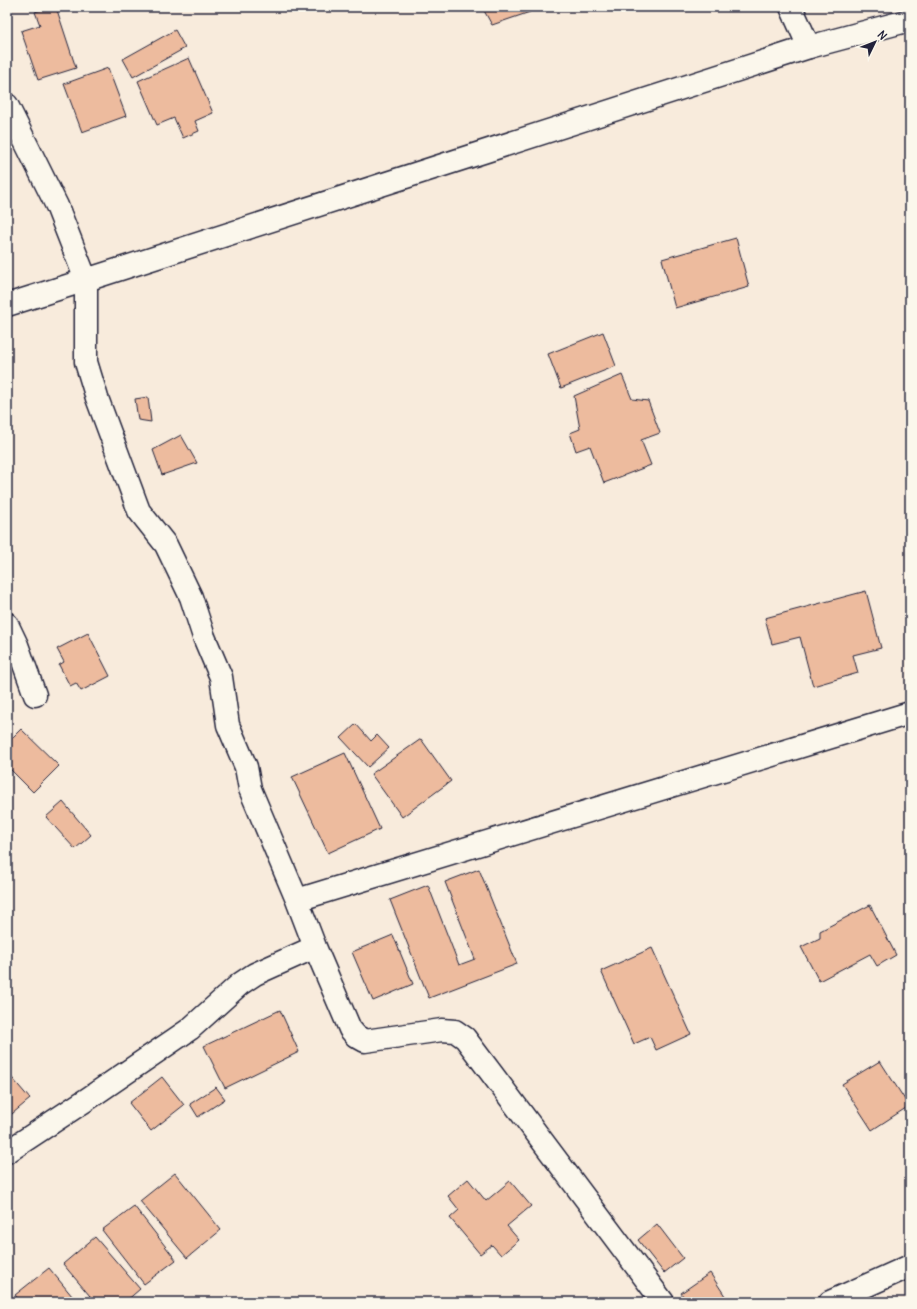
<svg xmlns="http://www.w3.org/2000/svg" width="917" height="1309" viewBox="0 0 917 1309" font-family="Delius,sans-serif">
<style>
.building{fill:#edbb9e;stroke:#22223b}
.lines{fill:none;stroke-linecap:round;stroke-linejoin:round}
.minor-casing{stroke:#22223b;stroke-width:25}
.tertiary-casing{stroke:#22223b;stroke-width:25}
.minor{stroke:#fbf7ec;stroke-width:22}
.tertiary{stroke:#fbf7ec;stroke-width:22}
</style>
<rect width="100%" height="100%" fill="#f8ebdc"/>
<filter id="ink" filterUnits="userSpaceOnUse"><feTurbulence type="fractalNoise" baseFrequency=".025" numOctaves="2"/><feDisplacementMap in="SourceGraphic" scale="8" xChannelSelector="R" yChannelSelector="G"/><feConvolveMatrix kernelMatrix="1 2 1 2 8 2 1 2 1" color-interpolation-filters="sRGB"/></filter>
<g filter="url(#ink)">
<!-- building -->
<path class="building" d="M50 7H56L76 68 38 80 21 31 40 25 35 12Z
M474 7H527L530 12 492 25 482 7 474 8Z
M175 30 185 48 133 77 123 59Z
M189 58 213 113 195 121 199 131 183 138 174 118 157 125 138 81Z
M108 68 126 116 82 132 64 84Z
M736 238 749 287 675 308 662 259Z
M603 332 616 366 561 388 548 354Z
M622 375 632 399 648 401 660 433 641 440 651 465 604 483 590 446 576 451 570 433 580 429 574 396Z
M148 397 151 422 138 420 135 399Z
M181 435 197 463 162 475 153 450Z
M866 591 881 648 853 655 858 673 813 686 800 637 772 644 765 618Z
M88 633 110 676 81 691 76 683 70 686 59 665 64 662 57 649Z
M356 724 371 741 377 735 389 748 368 767 341 738Z
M21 729 59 766 33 792 7 766V743Z
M421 739 451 781 402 817 371 774Z
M345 753 380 829 328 853 292 777Z
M63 802 91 835 75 849 46 817Z
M479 869 517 964 429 998 390 900 428 885 459 965 475 959 445 882Z
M870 905 896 955 877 966 870 954 819 981 801 947 820 938V931Z
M393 935 413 984 373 1001 352 952Z
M652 948 691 1034 656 1050 650 1037 634 1044 601 971Z
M280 1010 299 1052 225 1088 204 1046Z
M880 1061 909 1106 872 1130 842 1084Z
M7 1072 30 1099 7 1118Z
M162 1077 184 1105 151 1131 129 1103Z
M216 1087 225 1099 198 1117 190 1104Z
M175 1173 221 1230 187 1258 140 1201Z
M468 1179 486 1201 510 1181 531 1206 507 1226 519 1240 501 1255 492 1245 480 1254 450 1218 459 1210 448 1196Z
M134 1206 176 1260 144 1284 102 1230Z
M657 1224 683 1258 664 1273 638 1240Z
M95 1237 140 1289 125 1302H95L63 1264Z
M49 1268 77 1302H21L15 1295Z
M710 1273 729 1302H687L681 1293Z"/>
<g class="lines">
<defs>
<path id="minor" d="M791 7 809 47
M7 105 57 206 86 280V362L97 398 139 511 166 545 191 597 204 637 221 677 228 725 246 767 250 789 297 900 315 947 350 1029 356 1036 365 1041 442 1030 455 1031 465 1038 663 1302
M7 624 17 645 35 695
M297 900 910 713
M7 1152 89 1098 190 1029 240 984 255 974 315 947
M830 1302 910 1266"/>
<path id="tertiary" d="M7 305 86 280 809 47 910 20"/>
</defs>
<!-- minor casing -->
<use href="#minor" class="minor-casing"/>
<!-- tertiary casing -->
<use href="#tertiary" class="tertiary-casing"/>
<!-- minor -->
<use href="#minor" class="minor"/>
<!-- tertiary -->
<use href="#tertiary" class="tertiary"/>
</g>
</g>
<!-- margin -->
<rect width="917" height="1309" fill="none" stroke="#fbf7ec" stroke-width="24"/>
<rect x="12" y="12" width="893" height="1285" fill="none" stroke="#22223b" stroke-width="1.5" filter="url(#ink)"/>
<!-- north arrow -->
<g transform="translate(875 42) rotate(47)" stroke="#fbf7ec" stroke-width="3" paint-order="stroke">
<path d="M0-3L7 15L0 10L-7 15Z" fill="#22223b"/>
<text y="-6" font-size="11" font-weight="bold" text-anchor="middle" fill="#22223b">N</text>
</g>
</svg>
